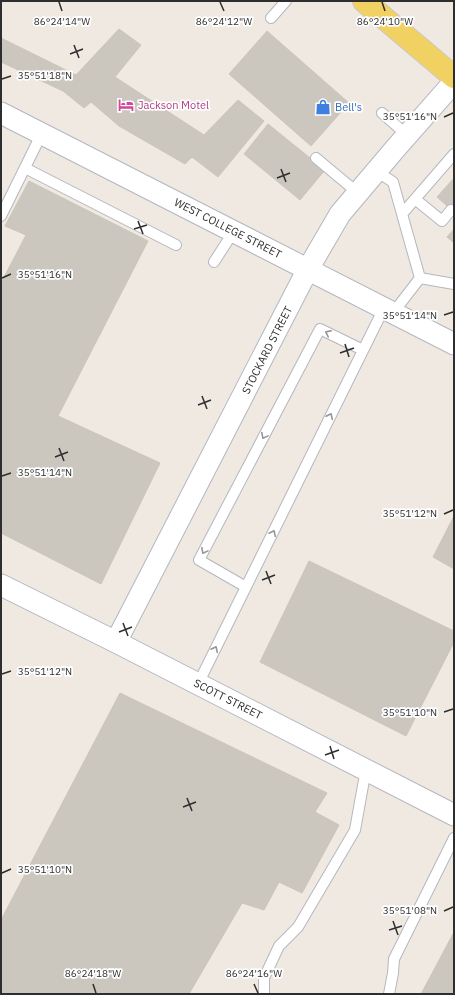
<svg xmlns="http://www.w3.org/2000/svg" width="455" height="995" viewBox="0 0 455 995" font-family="'IBM Plex Sans',sans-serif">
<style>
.building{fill:#cbc7bf;stroke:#cbc5ba}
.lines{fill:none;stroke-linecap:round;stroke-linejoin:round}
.service-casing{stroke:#b4b7c1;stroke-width:12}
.minor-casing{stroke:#b4b7c1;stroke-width:23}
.primary-casing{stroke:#c9c9c9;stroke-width:24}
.service{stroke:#fff;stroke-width:10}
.minor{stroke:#fff;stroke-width:21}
.primary{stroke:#f2d163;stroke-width:22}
.oneway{stroke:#969696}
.ticks{fill:none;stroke:#2e2e2e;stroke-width:1.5}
.labels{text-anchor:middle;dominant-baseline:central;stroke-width:3.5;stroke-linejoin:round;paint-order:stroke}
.hotel-label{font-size:11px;fill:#b23c85;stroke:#fff;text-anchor:start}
.shop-label{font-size:11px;fill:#366cbe;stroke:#fff;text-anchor:start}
.street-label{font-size:11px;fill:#2e2e2e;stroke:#fff}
.ticks-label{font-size:10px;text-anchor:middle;fill:#2e2e2e;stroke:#fff;stroke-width:3.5;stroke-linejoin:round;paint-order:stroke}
</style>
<rect width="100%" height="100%" fill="#efe9e1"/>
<!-- building -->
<path class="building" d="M119 29 141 45 115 77 204 135 238 100 264 121 218 177 192 157 185 164 119 126 91 102 84 108 63 91 1 62V38L76 75Z
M267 31 349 103 311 146 229 74Z
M268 124 325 170 300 200 244 154Z
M454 178V212L437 197Z
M29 181 148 241 58 416 160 463 101 584 1 533V283L26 235 5 226Z
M454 229V243L447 237Z
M454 516V569L433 557Z
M309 561 454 631V642L406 736 260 662Z
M120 693 327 793 315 812 339 825 302 893 279 882 264 910 242 903 189 994H1V920Z
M454 932V994H421Z"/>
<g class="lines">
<defs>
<path id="service" d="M271 18 286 1
M382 113 407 135
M316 158 358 193
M25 168 176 245
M376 171 393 182 420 278 393 313
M415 199 442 221 451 210
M402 214 454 154
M1 216 42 133
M214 262 234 231
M420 278 454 284
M246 587 199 560 320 329 363 350
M198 684 384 308
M264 994V978L279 946 298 927 355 830 366 769
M389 994 393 973 394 959 454 838"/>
<path id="minor" d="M1 113 454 344
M1 585 116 642 454 815
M116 642 308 269 340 214 395 149 454 82"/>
<path id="primary" d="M364 1 454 77"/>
</defs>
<!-- service casing -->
<use href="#service" class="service-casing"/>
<!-- minor casing -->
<use href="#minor" class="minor-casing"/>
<!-- primary casing -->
<use href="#primary" class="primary-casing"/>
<!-- service -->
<use href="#service" class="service"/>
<!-- minor -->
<use href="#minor" class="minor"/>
<!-- primary -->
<use href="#primary" class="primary"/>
</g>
<!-- one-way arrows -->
<defs><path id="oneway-chevron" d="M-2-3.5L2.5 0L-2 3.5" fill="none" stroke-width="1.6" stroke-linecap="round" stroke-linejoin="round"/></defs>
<g class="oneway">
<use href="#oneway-chevron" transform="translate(328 333) rotate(-154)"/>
<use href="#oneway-chevron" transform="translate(330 416) rotate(-64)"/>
<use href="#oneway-chevron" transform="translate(264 436) rotate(118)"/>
<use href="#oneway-chevron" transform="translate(273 533) rotate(-64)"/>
<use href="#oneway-chevron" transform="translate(204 551) rotate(118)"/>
<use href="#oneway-chevron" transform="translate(215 649) rotate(-64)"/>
</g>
<!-- ticks -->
<path class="ticks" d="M59 2 62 11M220 2 224 11M382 2 385 11M74 45 79 58M70 54 83 49M2 79 11 76M444 117 453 113M281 169 286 182M277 178 290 173M138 221 143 234M134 229 147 225M2 278 11 274M444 315 453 312M345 344 349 357M340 353 354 348M202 396 207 409M198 405 211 400M59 448 64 461M55 457 68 452M2 476 11 473M444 514 453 510M266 571 271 584M262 580 275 575M123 623 128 636M119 632 132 627M2 674 11 671M444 712 453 709M330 746 334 759M325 755 339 750M187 798 192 811M183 807 196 802M2 873 11 869M444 911 453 907M393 921 398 935M389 930 402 926M93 984 96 993M254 984 258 993"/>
<!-- icons -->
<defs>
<symbol id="hotel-bare" viewBox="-9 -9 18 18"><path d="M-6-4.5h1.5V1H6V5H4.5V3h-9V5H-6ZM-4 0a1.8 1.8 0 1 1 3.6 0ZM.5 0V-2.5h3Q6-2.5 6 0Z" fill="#d1479c" stroke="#fff" stroke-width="2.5" paint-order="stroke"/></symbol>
<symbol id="shop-bare" viewBox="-9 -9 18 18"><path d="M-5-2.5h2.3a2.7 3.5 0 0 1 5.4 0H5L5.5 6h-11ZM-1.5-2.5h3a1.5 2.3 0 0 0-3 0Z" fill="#3f7fe0" stroke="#fff" stroke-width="2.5" paint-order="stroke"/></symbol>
</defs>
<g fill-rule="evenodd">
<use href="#hotel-bare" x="115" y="94" width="22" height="22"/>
<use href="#shop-bare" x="312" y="96" width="22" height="22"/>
</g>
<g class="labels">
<!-- hotel labels -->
<g class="hotel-label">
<text x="138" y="105">Jackson Motel</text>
</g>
<!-- shop labels -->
<g class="shop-label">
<text x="335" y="107">Bell's</text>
</g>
<!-- street labels -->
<g class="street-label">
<text transform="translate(228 228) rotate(27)">WEST COLLEGE STREET</text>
<text transform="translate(267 350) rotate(-63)">STOCKARD STREET</text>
<text transform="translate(228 699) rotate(27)">SCOTT STREET</text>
</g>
</g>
<g class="ticks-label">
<text x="62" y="25">86°24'14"W</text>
<text x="224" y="25">86°24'12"W</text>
<text x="385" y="25">86°24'10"W</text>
<text x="45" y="79">35°51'18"N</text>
<text x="410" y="120">35°51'16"N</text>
<text x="45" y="278">35°51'16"N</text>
<text x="410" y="319">35°51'14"N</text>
<text x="45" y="476">35°51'14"N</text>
<text x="410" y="517">35°51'12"N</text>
<text x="45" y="675">35°51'12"N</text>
<text x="410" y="716">35°51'10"N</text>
<text x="45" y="873">35°51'10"N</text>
<text x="410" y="914">35°51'08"N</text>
<text x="93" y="977">86°24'18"W</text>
<text x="254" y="977">86°24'16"W</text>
</g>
<!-- border -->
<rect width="455" height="995" fill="none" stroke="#2e2e2e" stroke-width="4"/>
</svg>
